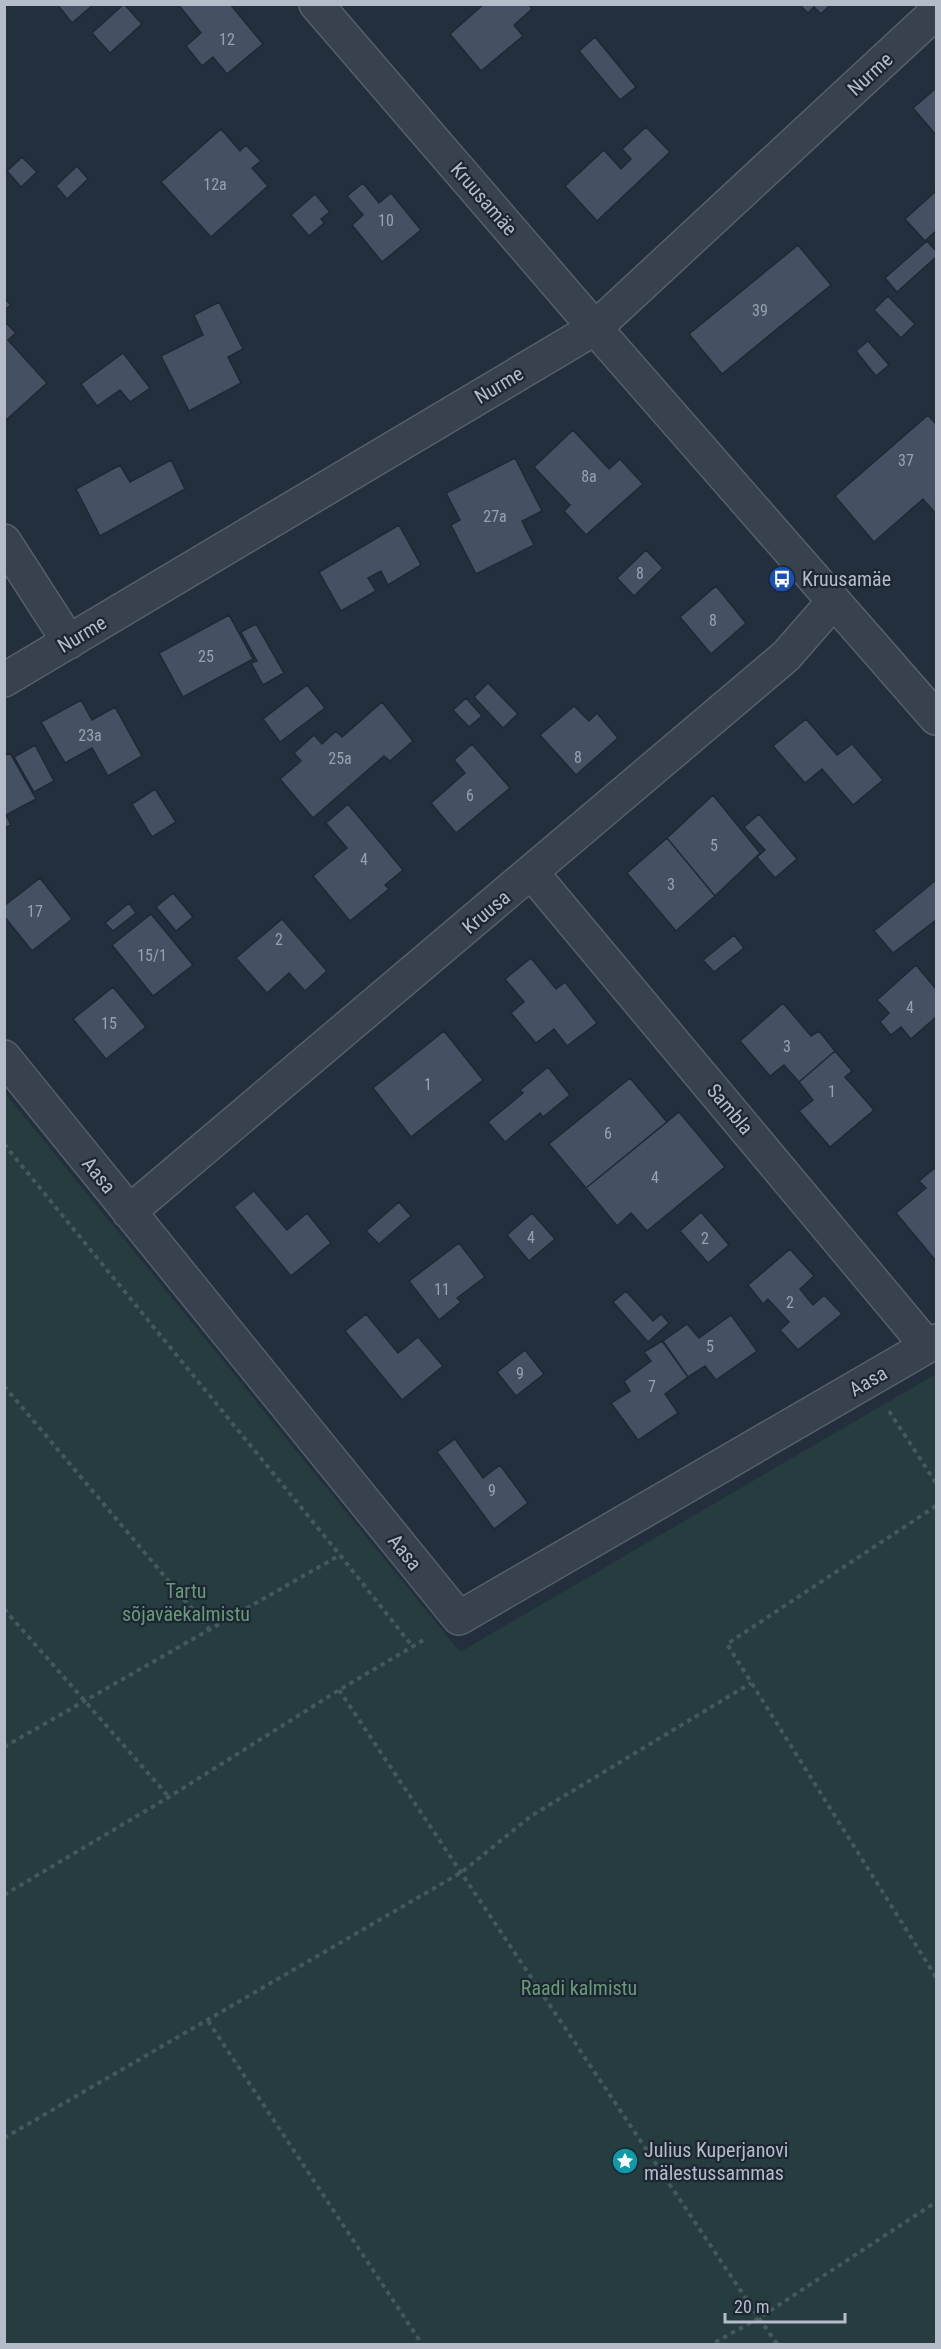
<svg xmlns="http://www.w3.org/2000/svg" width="941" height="2349" viewBox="0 0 941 2349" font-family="'Roboto Condensed',sans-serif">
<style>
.green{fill:#263c3f}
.building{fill:#455162;stroke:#1f2835;stroke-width:1.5}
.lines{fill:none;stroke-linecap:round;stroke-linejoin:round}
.minor-casing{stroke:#565f6c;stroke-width:36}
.path{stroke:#44595c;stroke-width:4;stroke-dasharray:4.5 4.5;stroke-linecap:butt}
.minor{stroke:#38414e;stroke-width:33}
.labels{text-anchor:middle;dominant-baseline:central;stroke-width:4.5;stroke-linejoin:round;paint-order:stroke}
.number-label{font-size:16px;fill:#98a1af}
.street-label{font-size:20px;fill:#b4bcc9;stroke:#1d2633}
.poi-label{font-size:20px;fill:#b4bcc9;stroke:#1d2633;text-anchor:start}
.park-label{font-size:20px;fill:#6b9a76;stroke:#1d2633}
</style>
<rect width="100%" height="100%" fill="#242f3e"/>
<!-- green -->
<path class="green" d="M5 1093 460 1652 936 1374V2344H5Z"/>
<!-- building -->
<path class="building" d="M57 4H94L72 23Z
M124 4 142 24 110 53 92 33Z
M178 4H230L263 44 227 74 213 57 202 66 186 46 201 33Z
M484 4H529L532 9 514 25 523 36 481 71 450 34Z
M799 4H831L821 14 814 7 808 13Z
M595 37 636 87 620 100 579 51Z
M936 88V135L913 108Z
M646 127 670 152 597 221 565 186 604 150 621 169 631 159 622 149Z
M221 129 240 151 246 145 261 161 252 168 268 186 211 237 161 182Z
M22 157 37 172 21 187 7 171Z
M77 166 88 179 67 199 56 186Z
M363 183 379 203 391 193 421 230 382 262 352 225 363 215 347 196Z
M936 191V231L925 241 905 219Z
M315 194 330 212 321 219 324 223 309 236 291 215Z
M927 241 936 251V257L897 292 885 278Z
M798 245 831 285 722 374 689 334Z
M888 296 915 324 901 338 874 310Z
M4 298 11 305 4 310Z
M219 302 243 349 228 357 241 383 189 411 161 356 203 335 194 315Z
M4 321 16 333 8 340 47 383 5 421Z
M868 341 889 365 876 376 856 351Z
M123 353 150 388 130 402 120 390 97 406 81 384Z
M928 415 936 424V514L923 499 874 542 835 496Z
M573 430 609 469 620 459 643 484 586 535 564 511 570 505 534 467Z
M515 458 542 511 522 521 534 545 476 574 451 525 460 520 446 493Z
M171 460 185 489 100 536 76 489 120 465 130 482Z
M399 525 421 565 388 585 381 571 368 578 376 591 341 611 319 572Z
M646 550 663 568 634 596 617 578Z
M716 586 746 623 711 654 680 617Z
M229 615 253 659 183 697 159 653Z
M256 624 284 673 263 685 251 663 257 661 241 632Z
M488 683 518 714 503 728 474 697Z
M307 685 325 708 280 742 263 719Z
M466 698 482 716 469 727 453 710Z
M81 700 92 720 115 707 142 756 108 776 92 748 65 763 41 722Z
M382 702 413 741 390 761 384 756 313 818 280 779 301 761 294 753 314 735 322 744 336 731 342 737Z
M574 706 589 721 597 713 618 738 576 775 540 735Z
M806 719 837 755 852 744 883 780 853 805 822 769 805 783 773 746Z
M472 744 510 788 456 833 431 803 465 773 454 760Z
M35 745 54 781 34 792 14 757Z
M10 753 36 799 6 815 11 825 4 828V756Z
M155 789 176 822 152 837 132 804Z
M713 795 760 853 715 896 667 838Z
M348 804 403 870 385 885 389 889 350 921 313 876 347 848 326 823Z
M759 814 797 859 775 878 757 857 765 850 744 827Z
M667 838 715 896 676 931 627 873Z
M40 878 72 919 32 951 4 916V906Z
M936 880V920L893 953 874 931Z
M173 893 193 917 176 931 156 907Z
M129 903 136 913 113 931 105 923Z
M151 914 193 965 153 996 112 945Z
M282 919 327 971 305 991 289 973 267 993 236 958Z
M734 935 744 948 714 972 703 960Z
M531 958 556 989 565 982 597 1023 567 1046 554 1029 536 1043 511 1013 524 1002 505 979Z
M916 965 936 989V1017L911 1039 901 1027 891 1035 880 1022 889 1013 877 1000Z
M113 987 146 1027 106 1059 73 1019Z
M783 1003 811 1036 819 1031 835 1051 799 1082 784 1065 770 1076 740 1041Z
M444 1031 483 1080 411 1137 373 1088Z
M835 1051 852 1071 845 1077 874 1110 830 1147 799 1111 813 1100 799 1082Z
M548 1067 570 1095 543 1117 540 1113 505 1142 488 1122 523 1093 520 1090Z
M630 1078 667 1122 586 1188 549 1144Z
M679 1112 725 1167 647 1231 631 1213 617 1226 586 1188Z
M936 1167V1261L896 1213 926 1188 919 1181Z
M254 1191 287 1230 307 1213 331 1243 291 1276 234 1207Z
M399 1202 411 1216 379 1244 366 1231Z
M701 1212 729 1245 708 1263 680 1231Z
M532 1213 555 1239 529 1261 507 1235Z
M459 1243 485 1277 457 1298 461 1302 439 1320 409 1281Z
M790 1249 814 1276 800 1289 813 1305 824 1295 842 1314 798 1350 780 1330 789 1322 768 1299 763 1304 748 1285Z
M626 1291 653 1321 661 1314 669 1323 648 1342 613 1302Z
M366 1314 398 1353 418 1337 443 1366 402 1400 345 1331Z
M731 1315 757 1351 716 1380 705 1366 688 1377 663 1341 687 1324 699 1338Z
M662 1341 688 1377 665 1394 678 1413 638 1440 611 1403 630 1391 624 1381 651 1361 644 1352Z
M525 1350 544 1374 516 1396 497 1372Z
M455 1439 483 1478 500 1465 528 1503 494 1529 437 1452Z"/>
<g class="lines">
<defs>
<path id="minor" d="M316 4 595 328 936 718
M4 541 69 642
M4 680 595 328 936 12
M532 873 927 1346
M4 1057 459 1618 936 1341
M129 1212 786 656 834 601"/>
</defs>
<!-- minor casing -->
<use href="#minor" class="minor-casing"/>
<!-- path -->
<path class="path" d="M4 1144 340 1555 413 1647
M4 1386 210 1630
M889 1411 936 1483
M936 1506 727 1644 936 1977
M4 1609 169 1797
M339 1690 759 2318 712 2344
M4 1747 340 1555
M4 1895 169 1797 339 1690 427 1638
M208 2021 422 2344
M4 2138 462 1872 531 1816 751 1683
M777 2344 759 2318 936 2202"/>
<!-- minor -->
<use href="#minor" class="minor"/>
</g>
<!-- icons -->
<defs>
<symbol id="bus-disc" viewBox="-11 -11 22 22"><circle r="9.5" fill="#1a4fb4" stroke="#1d2633"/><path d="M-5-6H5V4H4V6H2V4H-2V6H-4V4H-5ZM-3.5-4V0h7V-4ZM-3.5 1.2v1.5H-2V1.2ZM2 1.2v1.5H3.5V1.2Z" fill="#fff"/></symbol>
<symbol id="sight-disc" viewBox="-11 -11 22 22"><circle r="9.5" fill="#0f9aa8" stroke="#1d2633"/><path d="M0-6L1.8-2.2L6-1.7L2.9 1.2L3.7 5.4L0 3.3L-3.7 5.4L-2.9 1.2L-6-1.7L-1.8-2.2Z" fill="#fff"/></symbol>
</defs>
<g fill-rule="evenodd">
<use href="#bus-disc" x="767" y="564" width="30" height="30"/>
<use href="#sight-disc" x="610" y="2146" width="30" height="30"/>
</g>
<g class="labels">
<!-- number labels -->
<g class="number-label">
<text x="227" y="39">12</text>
<text x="215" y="184">12a</text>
<text x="386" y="220">10</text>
<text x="760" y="310">39</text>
<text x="906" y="460">37</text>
<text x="589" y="476">8a</text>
<text x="495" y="516">27a</text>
<text x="640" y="573">8</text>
<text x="713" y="620">8</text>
<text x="206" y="656">25</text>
<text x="90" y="735">23a</text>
<text x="578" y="757">8</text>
<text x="340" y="758">25a</text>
<text x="470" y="795">6</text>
<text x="714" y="845">5</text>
<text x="364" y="859">4</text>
<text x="671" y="884">3</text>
<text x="35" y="911">17</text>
<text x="279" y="939">2</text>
<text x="152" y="955">15/1</text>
<text x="910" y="1007">4</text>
<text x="109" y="1023">15</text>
<text x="787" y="1046">3</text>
<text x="428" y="1084">1</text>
<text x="832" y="1091">1</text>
<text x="608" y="1133">6</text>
<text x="655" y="1177">4</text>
<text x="531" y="1237">4</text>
<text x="705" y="1238">2</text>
<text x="442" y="1289">11</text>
<text x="790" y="1302">2</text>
<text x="710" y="1346">5</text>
<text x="520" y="1373">9</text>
<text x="652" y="1386">7</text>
<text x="492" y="1490">9</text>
</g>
<!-- street labels -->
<g class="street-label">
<text transform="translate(870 74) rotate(-43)">Nurme</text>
<text transform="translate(484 199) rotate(49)">Kruusamäe</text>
<text transform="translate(499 385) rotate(-31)">Nurme</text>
<text transform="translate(82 634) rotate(-31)">Nurme</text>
<text transform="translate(486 912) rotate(-40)">Kruusa</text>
<text transform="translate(730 1109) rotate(50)">Sambla</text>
<text transform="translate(99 1175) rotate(51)">Aasa</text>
<text transform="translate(868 1381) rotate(-30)">Aasa</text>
<text transform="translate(405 1552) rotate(51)">Aasa</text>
</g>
<!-- poi labels -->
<g class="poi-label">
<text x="802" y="579">Kruusamäe</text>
<text x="644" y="2150">Julius Kuperjanovi<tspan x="644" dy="23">mälestussammas</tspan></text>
</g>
<!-- park labels -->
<g class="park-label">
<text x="186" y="1591">Tartu<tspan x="186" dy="23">sõjaväekalmistu</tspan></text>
<text x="579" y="1988">Raadi kalmistu</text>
</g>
</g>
<!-- border -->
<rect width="941" height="2349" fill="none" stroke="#b4bcc9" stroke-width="12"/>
<!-- scale -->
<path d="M725 2313v9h120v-9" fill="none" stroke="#b4bcc9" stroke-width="3"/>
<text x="734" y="2313" font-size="18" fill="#b4bcc9" stroke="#1d2633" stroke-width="4.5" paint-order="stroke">20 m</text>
</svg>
